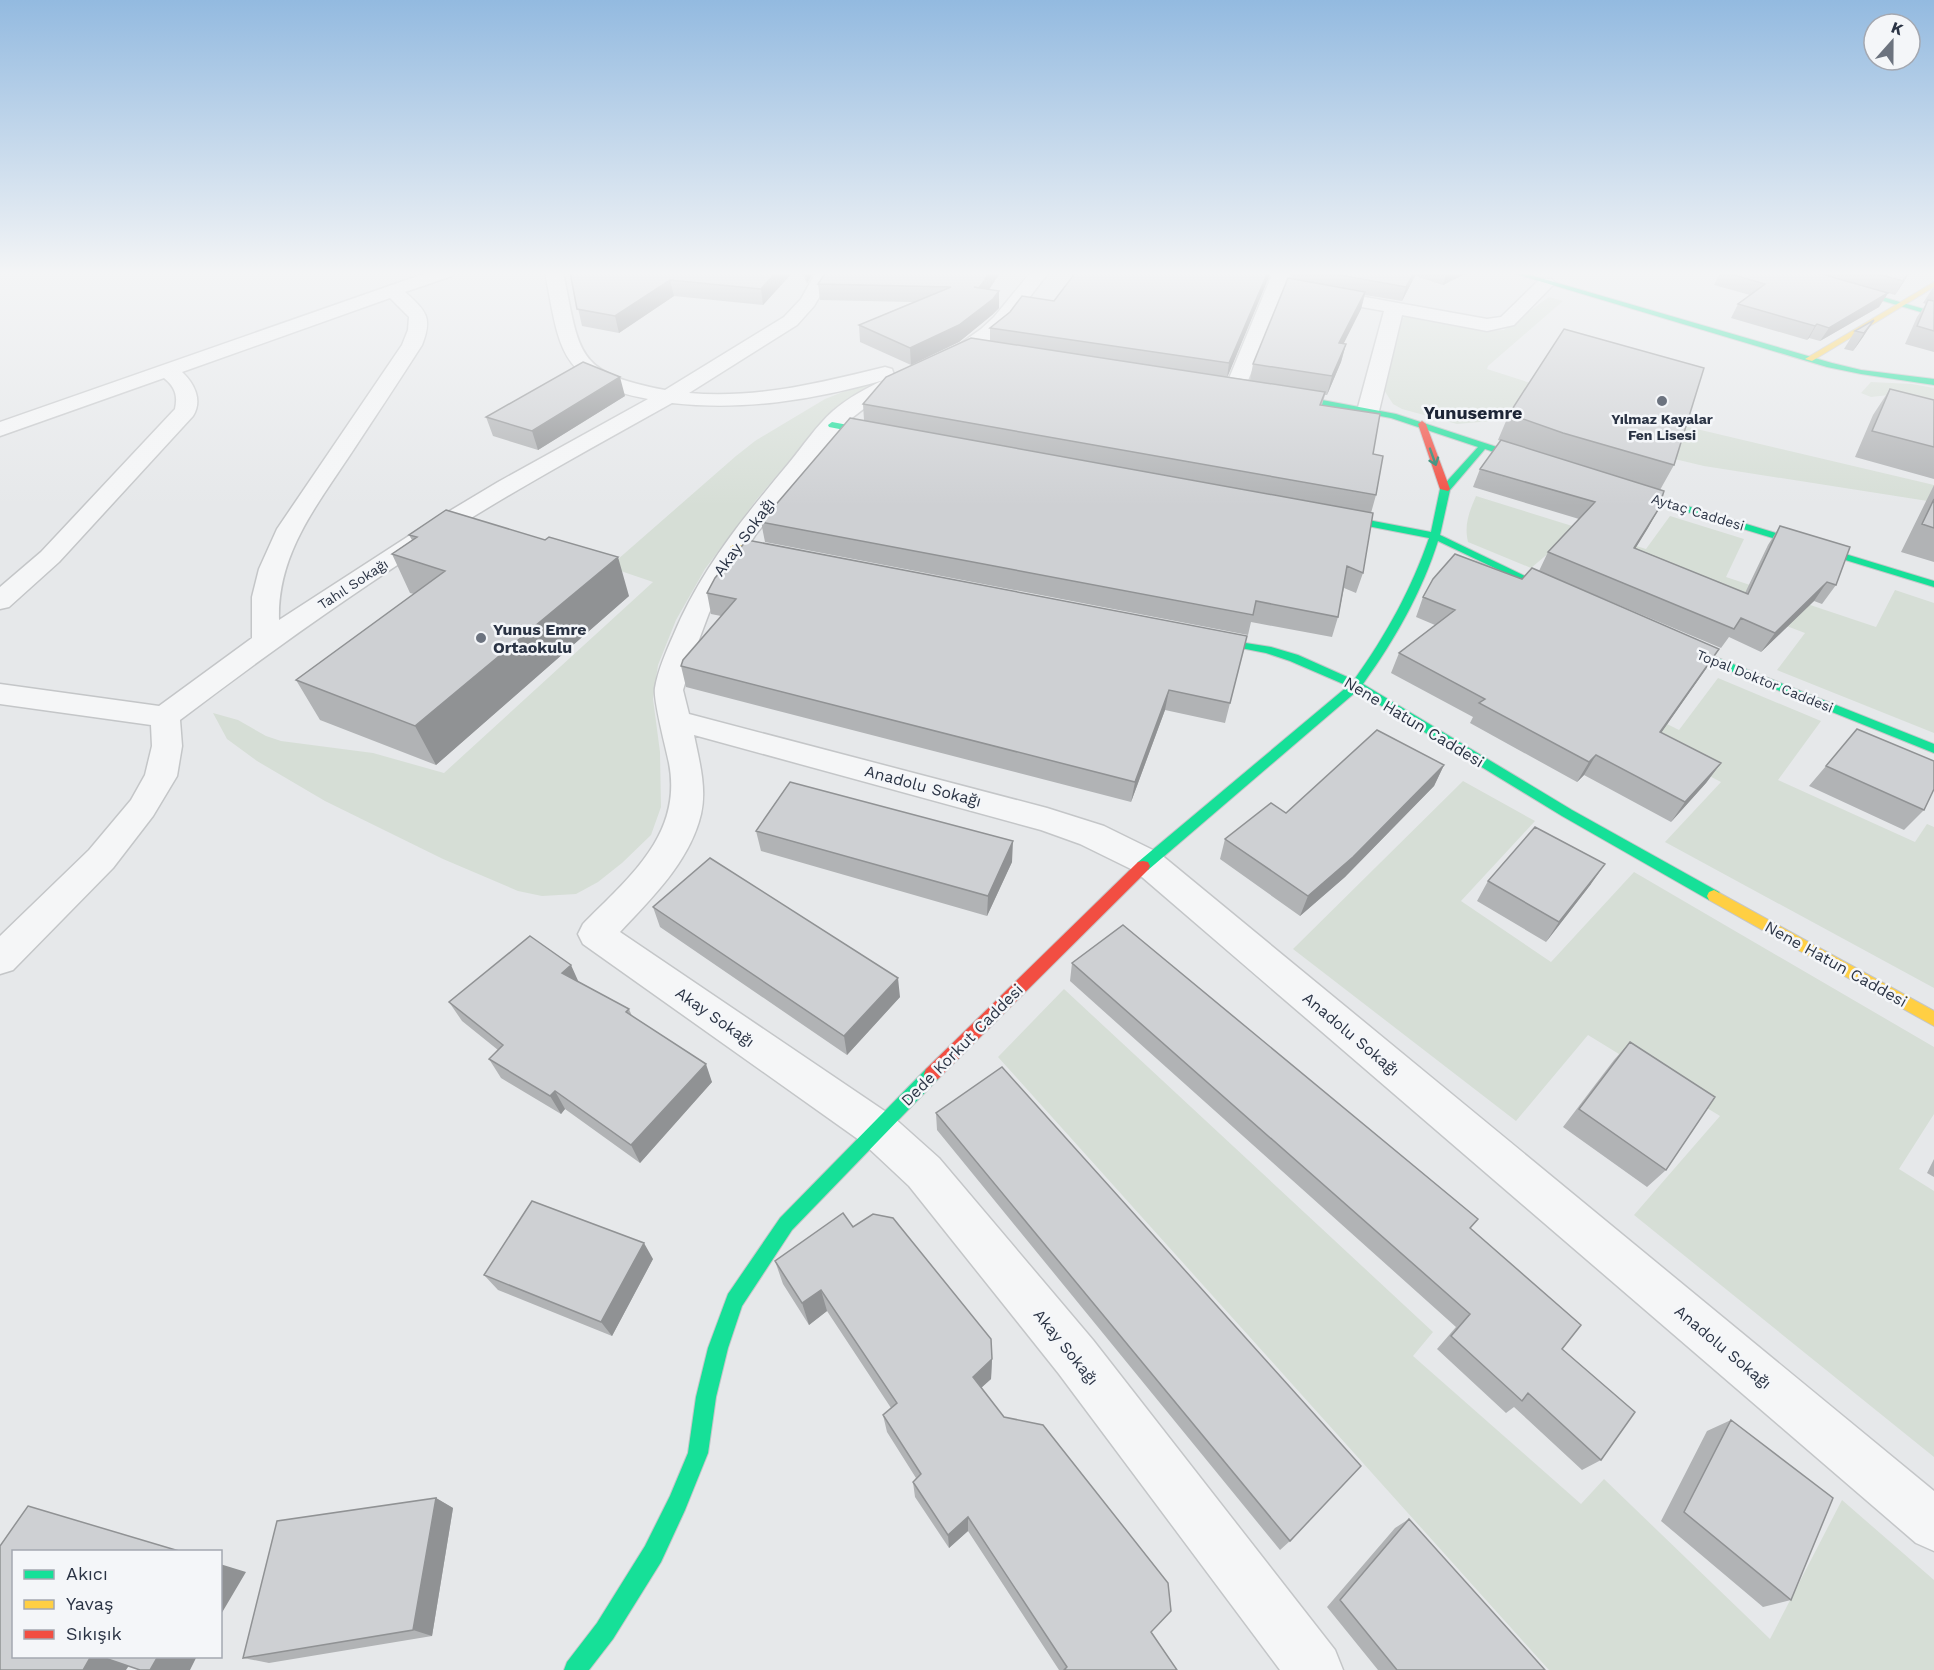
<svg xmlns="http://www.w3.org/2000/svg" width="1934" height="1670" viewBox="0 0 1934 1670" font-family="'Work Sans',sans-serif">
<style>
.green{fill:#d6ded6}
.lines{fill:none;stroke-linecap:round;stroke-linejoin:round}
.street-casing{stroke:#c4c6c8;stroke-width:3}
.fast-casing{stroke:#c4c6c8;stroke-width:2}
.slow-casing{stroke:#c4c6c8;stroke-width:2}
.jam-casing{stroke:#c4c6c8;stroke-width:2}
.street{fill:#f5f6f7;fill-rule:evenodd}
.fast{fill:#16e098;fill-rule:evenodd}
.slow{fill:#ffcf43;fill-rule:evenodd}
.jam{fill:#f24e42;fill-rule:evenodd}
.wall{fill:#b1b3b5}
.shaded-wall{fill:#909294}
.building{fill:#ced0d3;stroke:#909294;stroke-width:1.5}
.oneway{stroke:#22816a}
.poi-dot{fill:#6c737f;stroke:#f4f6f9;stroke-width:2}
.labels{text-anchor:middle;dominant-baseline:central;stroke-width:5;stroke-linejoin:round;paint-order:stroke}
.far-poi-label{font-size:14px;font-weight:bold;fill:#2b3445;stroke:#f4f6f9}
.far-street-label{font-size:14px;fill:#2b3445;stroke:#f4f6f9}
.street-label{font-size:16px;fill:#2b3445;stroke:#f4f6f9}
.poi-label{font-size:16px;font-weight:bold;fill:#2b3445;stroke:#f4f6f9;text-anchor:start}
.far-district-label{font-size:18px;font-weight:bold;fill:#1d2536;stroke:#f4f6f9}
</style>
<rect width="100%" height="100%" fill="#e6e8ea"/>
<!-- green -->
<path class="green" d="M1549 297 1563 301 1488 366 1487 369 1608 408 1934 485V502L1704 466 1519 422 1502 420 1457 424 1402 409 1393 404 1384 390 1400 320 1406 316 1487 331 1504 330Z
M906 374 859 393 833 409 757 499 705 569 676 620 658 665 653 699 660 752 661 807 651 835 622 863 598 882 576 894 542 896 518 891 443 859 325 801 257 761 227 739 213 713 238 720 266 736 281 741 373 753 444 773 653 582 609 567 736 456 755 441 825 399 858 386Z
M1871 382 1912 384 1934 388V402L1889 395 1871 397 1861 393Z
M1476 496 1646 549 1670 516 1744 539 1726 577 1876 627 1895 590 1934 603V733L1777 670 1805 633 1563 541 1531 568 1468 542C1464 525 1469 512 1476 496Z
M1520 650 1679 730 1718 678 1821 721 1778 780 1915 842 1927 824 1934 827V988L1665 842 1721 782 1634 737Z
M1463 781 1535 821 1461 901 1551 962 1634 872 1934 1047V1114L1899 1169 1934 1191V1457L1634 1215 1720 1116 1588 1035 1516 1121 1293 949Z
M1064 989 1433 1332 1413 1356 1581 1504 1604 1479 1770 1639 1842 1500 1934 1580V1670H1549L998 1057Z"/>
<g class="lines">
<defs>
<path id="street" d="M429 272H455L452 276 405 292C426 311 433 317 422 345 399 381 375 417 352 452 317 505 277 554 279 620L418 530 498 482 648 399C559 382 560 351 545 272H563C580 353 574 373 665 390L784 317 801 299 816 272H834L814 306 797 325 689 393C756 399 820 383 885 367L892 369 894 375 960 344 981 329 994 317 1031 272H1049L1008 325 995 337 974 352 879 397 848 421 756 534 726 580 709 613 694 653 683 690 689 714 1047 808 1104 826 1159 853 1934 1491V1551L1916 1543 1135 871 1080 844 1041 830 694 735C699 760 707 788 701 814 690 861 652 898 620 932L892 1116 939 1158 1093 1340 1335 1650 1343 1670H1280L1059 1374 909 1186 862 1142 583 944 578 934 583 924C628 878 683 835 669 763 666 748 653 700 655 688 658 670 666 652 673 636 700 570 744 517 789 463 803 446 817 425 833 411 848 398 866 388 884 380 813 400 744 411 672 403 592 448 512 491 436 540 348 596 263 657 180 720L182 746 177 776 153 816 113 868 13 970 0 974V936L89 850 131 800 145 775 152 746 151 725 0 704V684L159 706 252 638V597L259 569 277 529 402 345 408 330 409 317 390 298 182 372C194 383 203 400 193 416L59 562 9 607 0 609V587L41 552 175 409C178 395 175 387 164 378L0 436V422Z
M1273 272H1291L1287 283 1487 319 1501 317 1540 279H1552L1555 283 1514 325 1487 331 1402 315 1379 411 1376 416 1368 417 1360 416 1357 411 1384 311 1283 293 1245 388 1242 392 1235 394 1228 392 1225 388Z"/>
<path id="fast" d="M1509 272H1520L1832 363 1861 370 1934 379V385L1861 374 1827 367Z
M1786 272H1797L1934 312V316Z
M1280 392 1396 414 1506 450 1508 452 1503 455 1485 449 1450 490 1440 535 1564 595 1563 597H1555L1438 541C1422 592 1394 641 1363 684L1572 810 1719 892 1721 896 1719 900H1709L1562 816 1357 691 1148 870H1138L1136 866 1138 862 1348 686 1290 661 1266 653 1195 639V635L1271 647 1298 655 1354 680C1385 637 1412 588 1429 538L1326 518 1321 515 1326 512 1431 532 1440 489 1478 447 1391 418 1277 397V393Z
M832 422 886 432 890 435 886 438 829 427 828 425Z
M1618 485 1934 581V587L1615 490 1613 488Z
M1670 639 1934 744V753L1666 645V641Z
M932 1067 938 1069 940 1074 938 1079 792 1230 742 1306 728 1348 716 1397 708 1453 685 1510 661 1562 613 1639 589 1670H564L567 1662 597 1623 645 1546 670 1496 688 1453 696 1397 708 1348 728 1294 780 1218 926 1069Z"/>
<path id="slow" d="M1934 282V287L1812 361 1805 359Z
M735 544 784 554 789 557 784 560 731 549 730 547Z
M1714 890 1934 1011V1026L1709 900 1707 896 1709 892Z"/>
<path id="jam" d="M1422 421 1426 424 1450 489 1448 491 1440 489 1418 424Z
M1143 861 1148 862 1150 866 1148 870 938 1079 932 1081 926 1079 924 1074 926 1069 1138 862Z"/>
</defs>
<!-- street casing -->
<use href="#street" class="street-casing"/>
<!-- fast casing -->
<use href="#fast" class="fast-casing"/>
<!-- slow casing -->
<use href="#slow" class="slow-casing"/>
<!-- jam casing -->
<use href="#jam" class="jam-casing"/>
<!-- street -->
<use href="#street" class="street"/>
<!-- fast -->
<use href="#fast" class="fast"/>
<!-- slow -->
<use href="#slow" class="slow"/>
<!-- jam -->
<use href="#jam" class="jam"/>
</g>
<!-- wall -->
<path class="wall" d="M570 272H793L763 305 674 296 619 333 582 326Z
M801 272H814L807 283Z
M1271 272 1227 377 1250 380 1253 364 1291 279 1292 272H1469L1443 285 1415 276 1402 301 1365 295 1361 309 1343 344H1346L1341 362 1327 395H1325L1322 405 1373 454 1376 495 1371 513 1363 573 1356 593 1344 588 1338 617 1332 637 1251 622 1248 635 765 542 761 522 864 420 863 404 990 341V328L1054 301Z
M1720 272H1815L1888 293 1879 307 1820 341 1809 338 1807 340 1731 318 1738 304 1750 295 1714 285Z
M1818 272H1910L1895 295Z
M1000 273 989 290 999 308 992 315 959 342 911 365 860 342 859 325 913 302 820 300 818 284Z
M1934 286V352L1905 344 1917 317 1926 304 1923 303Z
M1874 320 1863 337 1853 351 1844 349 1855 331Z
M1890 389 1934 400V479L1855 457 1873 415Z
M625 396 538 450 493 436 486 417Z
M1509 414 1674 465 1660 490 1658 510 1635 548 1745 593 1768 545 1780 526 1836 585 1822 604 1814 601 1761 652 1729 637 1721 648 1545 574 1719 649 1661 733 1721 763 1706 783 1671 822 1584 775 1577 782 1470 723 1473 717 1391 673 1399 653 1435 625 1416 617 1423 597 1522 579 1539 571 1548 552 1579 519 1473 487 1480 469 1501 441 1498 440Z
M1934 485V562L1901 552Z
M409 535 629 596 436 765 320 720 296 680 414 594 410 593 392 554 412 540Z
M707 593 1247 636 1225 723 1165 710 1131 802 686 687 681 666 721 616 711 614Z
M1444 765 1434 786 1345 877 1300 916 1220 859 1225 839 1286 813Z
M1826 766 1924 810 1904 830 1809 786Z
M756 831 1012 862 987 916 761 851Z
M1488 881 1591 884 1546 942 1477 901Z
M653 907 900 997 847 1055 660 927Z
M1072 963 1470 1228 1562 1349 1601 1460 1582 1470 1514 1407 1506 1413 1437 1349 1456 1327 1070 981Z
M579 982 629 1009 632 1016 712 1082 640 1163 565 1109 561 1114 501 1078 489 1059 498 1050 462 1021 449 1002Z
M1630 1042 1666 1170 1647 1187 1563 1127 1614 1060Z
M936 1113 1290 1541 1280 1550 937 1130Z
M1934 1159V1177L1927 1173Z
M853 1227 992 1359 991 1379 981 1388 1177 1670H1059L968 1531 949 1548 915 1497 913 1482 916 1478 887 1432 883 1415 891 1408 827 1311 809 1325 783 1284 775 1261Z
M653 1259 612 1336 498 1290 484 1275Z
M1731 1420 1791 1600 1763 1607 1661 1521 1707 1431Z
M436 1498 453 1508 432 1636 269 1663 243 1658Z
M1409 1519 1545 1670H1378L1327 1607 1395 1528Z"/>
<!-- shaded-wall -->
<path class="shaded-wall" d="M776 272H793L763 305 761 289Z
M806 272H814L807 283Z
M990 272 1000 273 979 304V288Z
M1268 272H1271L1227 378 1229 363Z
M1414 272H1416L1415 276 1402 301 1406 287Z
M1447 272H1469L1443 285Z
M1910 272 1905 280 1895 295 1903 281Z
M670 280 674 296 619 333 615 316Z
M999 291V308L992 315 959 342 911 365 910 348Z
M1365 292 1361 309 1335 361 1339 343Z
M1888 293 1879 307 1820 341 1829 328Z
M1874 320 1863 337 1853 351 1864 333Z
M1817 324 1809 338 1807 340 1815 326Z
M1346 344 1341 362 1327 395 1332 376Z
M620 377 625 396 538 450 532 431Z
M1658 510 1648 528 1624 567 1634 548Z
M618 557 629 596 436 765 415 726Z
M1827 582 1814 601 1761 652 1775 633Z
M1719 649 1706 669 1647 753 1660 732Z
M1169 690 1165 710 1131 802 1135 782Z
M1596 755 1584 775 1577 782 1589 762Z
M1721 763 1706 783 1671 822 1685 802Z
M1444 765 1434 786 1345 877 1300 916 1308 896Z
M1013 841 1012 862 987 916 988 896Z
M1605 864 1591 884 1546 942 1559 922Z
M571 965 580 985 562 973Z
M898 978 900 997 847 1055 844 1036Z
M706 1064 712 1082 640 1163 631 1145Z
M555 1091 565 1109 561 1114 550 1096Z
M644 1243 653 1259 612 1336 601 1322Z
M821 1290 827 1311 809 1325 802 1303Z
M992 1359 991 1379 972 1396 973 1377Z
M436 1498 453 1508 432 1636 413 1630Z
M968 1517V1531L949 1548 948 1535Z
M220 1564 246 1572 220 1616Z
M91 1656H104L132 1661 126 1670H83Z
M158 1656H197L190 1670H150Z"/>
<!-- building -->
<path class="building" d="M570 272H776L761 289 670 280 615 316 577 309Z
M826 272H990L979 288 974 287 999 291 993 299 959 325 910 348 859 325 951 287 818 284Z
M1076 272H1268L1229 363 990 328 1010 312 1022 296 1054 301Z
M1323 272H1414L1406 287Z
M1724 272H1815L1888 293 1829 328 1817 324 1815 326 1738 304 1765 284Z
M1871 272H1910L1903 281Z
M1288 278 1365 292 1339 343 1346 344 1332 376 1253 364Z
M1928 300 1934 301V331L1917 326Z
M1874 320 1864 333 1855 331Z
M1564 329 1704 368 1674 465 1563 433 1509 414Z
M971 338 1325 392 1320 405 1380 414 1373 454 1383 456 1376 495 863 404 886 377Z
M583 362 620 377 532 431 486 417Z
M1890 389 1934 400V447L1872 431Z
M850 418 1373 513 1363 573 1347 566 1338 617 1256 601 1253 615 761 522Z
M1501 440 1664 491 1658 510 1634 548 1748 594 1780 526 1850 547 1836 585 1827 582 1775 633 1741 618 1734 629 1548 552 1595 502 1480 469Z
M1934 499V528L1922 524Z
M446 510 545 540 549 537 618 557 415 726 296 680 445 571 392 554 417 537 409 535Z
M747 540 1247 636 1230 703 1169 690 1135 782 681 666 683 660 736 599 707 593 715 578Z
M1455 554 1522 579 1532 568 1719 649 1660 732 1721 763 1685 802 1596 755 1589 762 1479 703 1485 699 1399 653 1455 610 1423 597 1433 579Z
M1857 729 1934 761V789L1924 810 1826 766Z
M1377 730 1444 765 1353 857 1308 896 1225 839 1271 803 1286 813Z
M790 782 1013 841 988 896 756 831Z
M1535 827 1605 864 1559 922 1488 881Z
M710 858 898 978 844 1036 653 907Z
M1123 925 1478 1219 1470 1228 1581 1325 1562 1349 1635 1412 1601 1460 1528 1393 1522 1401 1451 1336 1470 1314 1072 963Z
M530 936 571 965 562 973 629 1009 626 1012 706 1064 631 1145 555 1091 550 1096 489 1059 503 1045 449 1002Z
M1630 1042 1715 1097 1666 1170 1579 1109Z
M1002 1067 1361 1466 1290 1541 936 1113Z
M532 1201 644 1243 601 1322 484 1275Z
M843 1213 853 1227 873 1214 893 1218 991 1339 992 1359 973 1377 1004 1417 1043 1425 1168 1583 1171 1611 1151 1632 1177 1670H1064L1067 1667 968 1517 948 1535 913 1482 921 1474 883 1415 897 1403 821 1290 802 1303 775 1261Z
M1731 1420 1833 1498 1791 1600 1684 1512Z
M436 1498 413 1630 243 1658 277 1521Z
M28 1506 179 1551H14V1656H91L83 1670H0V1546Z
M1409 1519 1545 1670H1397L1340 1600Z
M99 1656H158L150 1670H140Z"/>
<!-- one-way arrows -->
<defs><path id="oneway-shaft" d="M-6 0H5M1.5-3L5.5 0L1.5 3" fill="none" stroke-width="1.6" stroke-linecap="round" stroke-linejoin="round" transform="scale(1.5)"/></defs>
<use class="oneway" href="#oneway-shaft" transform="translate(1433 457) rotate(70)"/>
<!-- sky -->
<linearGradient id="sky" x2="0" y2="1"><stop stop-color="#93bae0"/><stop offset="0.54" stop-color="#f4f5f6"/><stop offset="1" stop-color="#f4f5f6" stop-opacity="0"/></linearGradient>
<rect width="1934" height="506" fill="url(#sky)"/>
<!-- markers -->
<g class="poi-dot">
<circle cx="1662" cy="401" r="6"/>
<circle cx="481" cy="638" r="6"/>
</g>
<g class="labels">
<!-- far-poi labels -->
<g class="far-poi-label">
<text x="1662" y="419">Yılmaz Kayalar<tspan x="1662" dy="16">Fen Lisesi</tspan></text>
</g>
<!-- far-street labels -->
<g class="far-street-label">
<text transform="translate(1698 512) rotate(17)">Aytaç Caddesi</text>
<text transform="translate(353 584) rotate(-33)">Tahıl Sokağı</text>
<text transform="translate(1765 681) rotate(22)">Topal Doktor Caddesi</text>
</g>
<!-- street labels -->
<g class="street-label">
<text transform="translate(744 537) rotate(-54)">Akay Sokağı</text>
<text transform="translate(1414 722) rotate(31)">Nene Hatun Caddesi</text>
<text transform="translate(923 786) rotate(15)">Anadolu Sokağı</text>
<text transform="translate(1836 964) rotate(29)">Nene Hatun Caddesi</text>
<text transform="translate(715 1017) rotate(35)">Akay Sokağı</text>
<text transform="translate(1351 1034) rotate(40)">Anadolu Sokağı</text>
<text transform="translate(962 1045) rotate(-45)">Dede Korkut Caddesi</text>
<text transform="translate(1066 1347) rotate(51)">Akay Sokağı</text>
<text transform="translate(1723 1347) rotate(40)">Anadolu Sokağı</text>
</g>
<!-- poi labels -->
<g class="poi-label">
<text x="493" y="629">Yunus Emre<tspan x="493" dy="18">Ortaokulu</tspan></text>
</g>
<!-- far-district labels -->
<g class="far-district-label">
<text x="1473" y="412">Yunusemre</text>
</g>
</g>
<!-- legend -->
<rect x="12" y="1550" width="210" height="108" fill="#f4f6f9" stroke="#a4a8b1" stroke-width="1.5"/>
<rect x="24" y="1570" width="30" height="9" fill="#16e098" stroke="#a4a8b1" stroke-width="1.5"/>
<text x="66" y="1580" font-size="18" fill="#2b3445">Akıcı</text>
<rect x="24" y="1600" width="30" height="9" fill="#ffcf43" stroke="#a4a8b1" stroke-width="1.5"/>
<text x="66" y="1610" font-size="18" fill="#2b3445">Yavaş</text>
<rect x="24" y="1630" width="30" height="9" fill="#f24e42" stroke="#a4a8b1" stroke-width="1.5"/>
<text x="66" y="1640" font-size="18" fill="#2b3445">Sıkışık</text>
<!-- north arrow -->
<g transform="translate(1892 42) rotate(21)"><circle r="28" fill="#f4f6f9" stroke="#a4a8b1" stroke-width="1.5"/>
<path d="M0-4.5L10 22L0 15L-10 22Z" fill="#6c737f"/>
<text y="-9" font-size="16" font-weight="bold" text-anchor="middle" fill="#2b3445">K</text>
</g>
</svg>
